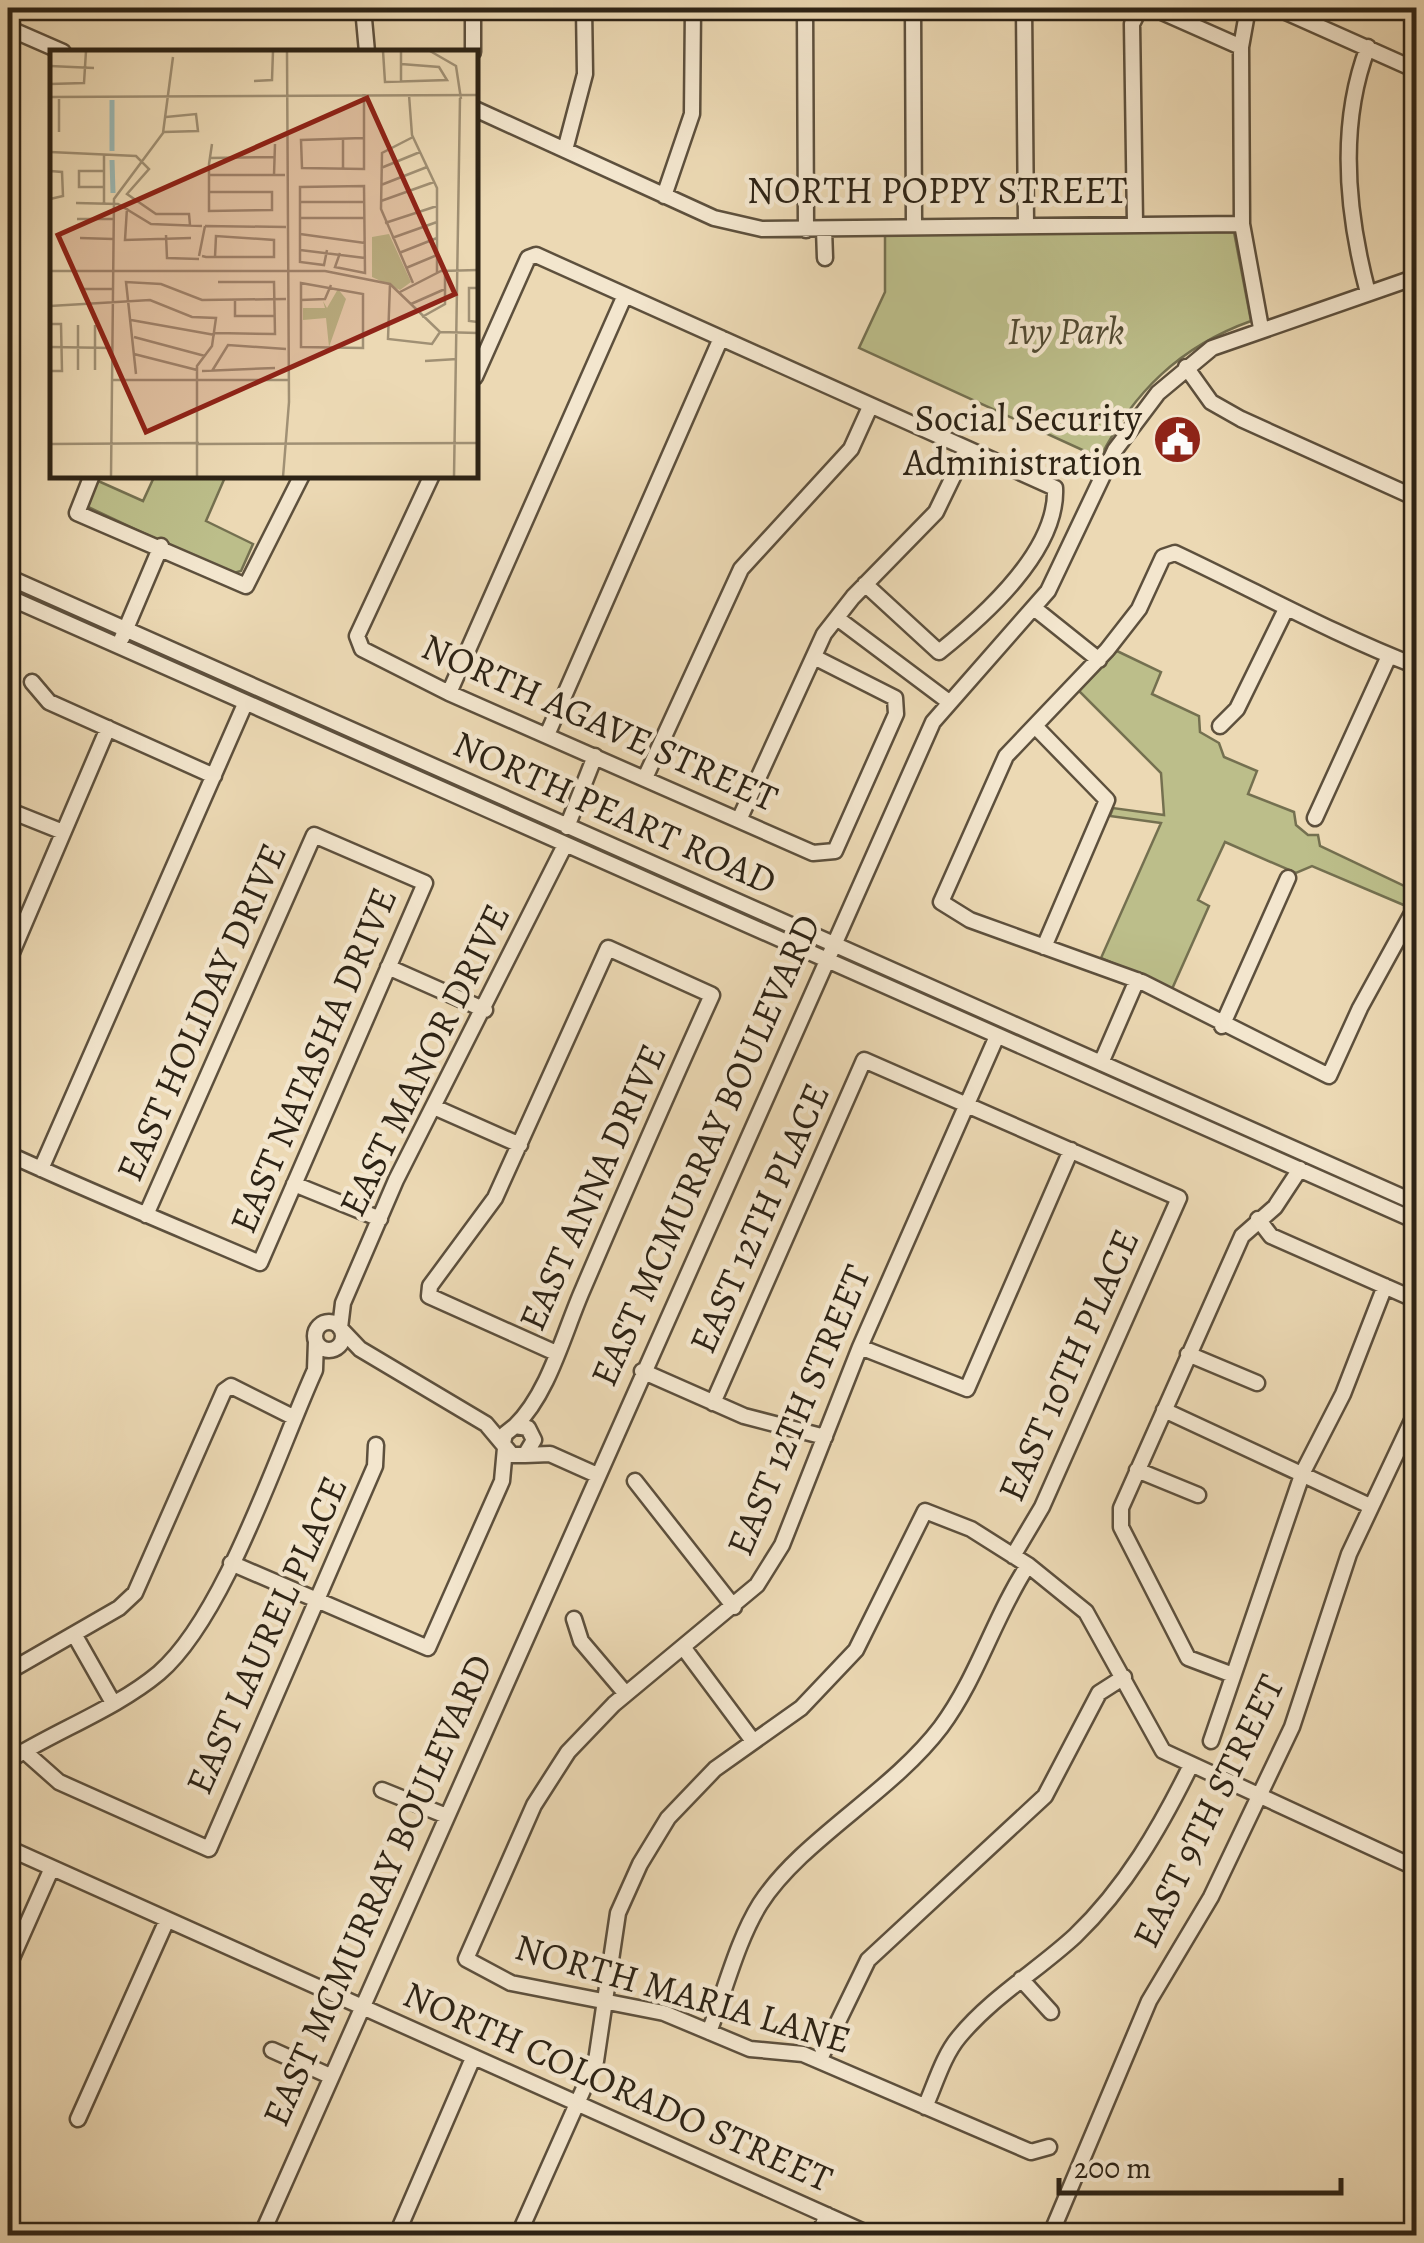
<svg xmlns="http://www.w3.org/2000/svg" width="1424" height="2243" viewBox="0 0 1424 2243" font-family="Alegreya,serif">
<style>
.green{fill:#bcbe8a;stroke:#747050;stroke-width:2.5}
.lines{fill:none;stroke-linecap:round;stroke-linejoin:round}
.minor-casing{stroke:#5d503d;stroke-width:19}
.minor{stroke:#f3e6ce;stroke-width:14}
.labels{text-anchor:middle;dominant-baseline:central;stroke-width:9;stroke-linejoin:round;paint-order:stroke}
.street-label{font-size:38px;fill:#2d2315;stroke:#f3e6ce}
.park-label{font-size:38px;font-style:italic;fill:#514a32;stroke:#f3e6ce}
.poi-label{font-size:38px;fill:#2d2315;stroke:#f3e6ce;text-anchor:end}
.inset-river{fill:none;stroke:#9bb9b5;stroke-width:5}
.inset-road{fill:none;stroke:#a09074;stroke-width:2.5}
.view{fill:#8f2418;fill-opacity:0.15;stroke:#8f2418;stroke-width:5}
.inset-edge{fill:none;stroke:#2d2315;stroke-width:5}
</style>
<rect width="100%" height="100%" fill="#ecd9b4"/>
<filter id="stains"><feTurbulence type="fractalNoise" baseFrequency=".002" numOctaves="4"/><feColorMatrix values="0 0 0 0 .2 0 0 0 0 .09 0 0 0 0 .02 0 0 0 .5 -.17"/></filter>
<radialGradient id="worn" r=".72"><stop offset=".6" stop-color="#630" stop-opacity="0"/><stop offset="1" stop-color="#630" stop-opacity=".3"/></radialGradient>
<!-- green -->
<path class="green" d="M1234 232 1251 321C1181 346 1133 392 1100 458L859 348 885 292V235Z
M155 475H226L206 521 253 544 241 571 230 574 86 506 96 480 143 501Z
M1117 651 1161 672 1152 694 1199 716 1200 732 1219 743 1224 757 1257 771 1248 794 1294 812 1296 825 1308 835H1318L1320 846 1413 890 1406 906 1312 866 1296 873 1225 842 1198 900 1209 906 1172 989 1101 958 1161 823 1110 816 1113 808 1164 815 1161 773 1079 691Z"/>
<g class="lines">
<defs>
<path id="minor" d="M363 8 367 52
M473 8V52
M805 8 806 230
M913 8 914 225
M1024 8 1026 225
M1153 8 1241 47
M1248 8 1241 47 1242 224 1261 328
M1277 8 1416 70
M8 28 63 52
M1368 47C1338 125 1347 214 1368 293
M475 109 714 218 762 229 1242 224
M565 150 585 74 584 8
M664 196 692 114 693 8
M1135 223 1132 24 1140 8
M824 229 825 258
M1186 367 1211 402 1241 419 1416 498
M475 377 528 258 536 255 1055 488C1058 551 984 616 939 652L865 584
M92 475 77 513 246 586 302 475
M432 475 357 636 362 649 449 693 813 853 835 851 896 714 895 698 814 657
M8 577 1416 1203
M8 597 1416 1221
M1034 608 1099 660
M837 618 949 702
M122 638 161 546
M1416 666C1333 634 1256 591 1175 553L1163 557 1139 609 1107 650 1006 756 941 902 970 920 1142 982 1329 1076 1360 1008 1416 906
M32 682 49 702 214 776
M449 693 625 295
M1035 726 1107 800 1044 947
M1220 726 1237 709 1286 609
M547 735 721 338
M645 778 741 569 851 449 870 407
M8 810 63 832
M1315 818 1389 656
M739 820 824 634 853 597 936 512 966 450
M567 827 595 756
M8 962 108 728
M388 967 485 1010
M1222 1026 1288 878
M997 1036 860 1347 782 1545 757 1585 614 1704 568 1752 534 1805 466 1959 511 1983 664 2013 750 2049 803 2054 1031 2152 1049 2147
M1101 1063 1137 980
M434 1107 520 1145
M8 1154C91 1192 176 1227 260 1263L425 883 314 835 146 1215
M41 1169 245 704
M294 1184 380 1219
M1258 1219 1271 1236 1416 1300
M315 1336a14 14 0 1 1 28 0a14 14 0 1 1-28 0Z
M340 1328 343 1303 396 1180 565 845
M341 1329 360 1349 486 1424 512 1455H525L534 1440 528 1428 515 1426 505 1434 503 1443
M860 1347 967 1389 1071 1150
M1188 1354 1257 1383
M642 1371 744 1416 825 1437
M713 1403 864 1060 1179 1198 1042 1507 1013 1556
M1164 1410 1370 1506
M515 1426C549 1393 564 1332 583 1289 625 1191 668 1092 712 995L608 948 495 1198 430 1286 429 1296 556 1353
M525 1455 550 1454 597 1475
M1137 1470 1198 1495
M635 1481 734 1607
M231 1563 428 1648 502 1481 505 1448
M574 1619 581 1641 626 1694
M74 1634 112 1701
M683 1647 753 1741
M8 1672 119 1608 135 1593 224 1391 231 1386 293 1417
M1233 1675 1188 1658 1121 1527V1508L1242 1236 1275 1207 1300 1169
M1211 1741 1303 1472 1343 1394 1385 1286
M24 1751 59 1782 209 1849 375 1466 376 1445
M8 1761C55 1731 116 1709 159 1673 225 1616 277 1454 315 1370L316 1341
M382 1790 444 1815
M8 1848 873 2236
M8 1967 51 1870
M1021 1979 1051 2012
M709 2032C725 1991 737 1941 760 1904 801 1840 891 1793 941 1727 978 1677 994 1617 1028 1565
M272 2050 330 2076
M819 2061 868 1960 1045 1796 1099 1693 1124 1677
M925 2107C935 2085 943 2056 959 2037 992 1997 1037 1971 1075 1936 1126 1887 1160 1828 1191 1765
M78 2119 167 1920
M261 2236 933 722 1048 591 1115 450 1158 393 1212 348 1416 277
M396 2236 473 2058
M518 2236 596 2061 618 1913 640 1864 668 1818 715 1769 801 1708 856 1650 925 1511 971 1529 1028 1565 1086 1612 1163 1751 1416 1868
M818 2236 827 2215
M1050 2236 1149 2001 1211 1897 1292 1727 1349 1554 1416 1412"/>
</defs>
<!-- minor casing -->
<use href="#minor" class="minor-casing"/>
<!-- minor -->
<use href="#minor" class="minor"/>
</g>
<!-- icons -->
<defs>
<symbol id="civic-disc" viewBox="-11 -11 22 22"><circle r="9.5" fill="#8f2418" stroke="#f3e6ce"/><path d="M-.6-6.5H3V-4.5H.6V-3L4-1V1h2V6H-6V1h2V-1L-.6-3ZM-1.2 2.5V6h2.4V2.5Z" fill="#fff"/></symbol>
</defs>
<g fill-rule="evenodd">
<use href="#civic-disc" x="1150" y="412" width="55" height="55"/>
</g>
<g class="labels">
<!-- street labels -->
<g class="street-label">
<text x="937" y="190">NORTH POPPY STREET</text>
<text transform="translate(600 722) rotate(24)">NORTH AGAVE STREET</text>
<text transform="translate(615 812) rotate(24)">NORTH PEART ROAD</text>
<text transform="translate(201 1012) rotate(-66)">EAST HOLIDAY DRIVE</text>
<text transform="translate(313 1060) rotate(-67)">EAST NATASHA DRIVE</text>
<text transform="translate(424 1060) rotate(-64)">EAST MANOR DRIVE</text>
<text transform="translate(705 1150) rotate(-66)">EAST MCMURRAY BOULEVARD</text>
<text transform="translate(592 1187) rotate(-66)">EAST ANNA DRIVE</text>
<text transform="translate(759 1218) rotate(-66)">EAST 12TH PLACE</text>
<text transform="translate(1068 1365) rotate(-66)">EAST 10TH PLACE</text>
<text transform="translate(798 1410) rotate(-67)">EAST 12TH STREET</text>
<text transform="translate(266 1635) rotate(-66)">EAST LAUREL PLACE</text>
<text transform="translate(1208 1811) rotate(-64)">EAST 9TH STREET</text>
<text transform="translate(377 1890) rotate(-66)">EAST MCMURRAY BOULEVARD</text>
<text transform="translate(683 1993) rotate(16)">NORTH MARIA LANE</text>
<text transform="translate(618 2086) rotate(24)">NORTH COLORADO STREET</text>
</g>
<!-- park labels -->
<g class="park-label">
<text x="1066" y="331">Ivy Park</text>
</g>
<!-- poi labels -->
<g class="poi-label">
<text x="1142" y="418">Social Security<tspan x="1142" dy="44">Administration</tspan></text>
</g>
</g>
<!-- overview -->
<g transform="translate(50 50)">
<rect width="428" height="428" fill="#ecd9b4"/>
<path d="M339 184 361 232 350 240 322 227V187ZM288 239 296 249 279 297 276 268 253 270V258H275L273 251 277 258Z" fill="#bcbe8a"/>
<path class="inset-river" d="M62 101V50M62 110 63 143"/>
<path class="inset-road" d="M333 1 335 32 397 30 389 17 351 14M380 1 406 16 411 49M0 16 44 18M204 31 222 30 223 1M351 32V1M0 34 34 33 36 1M359 45 362 85 387 138V222M0 47 428 45M9 82V49M114 82 148 81 146 64 116 67M293 88V119M313 88 251 90 252 118 314 119V44M0 102 86 106 99 119 77 144 106 164H139L140 175M54 104V154M159 108 224 107M331 118 370 102M0 121 12 122 13 146 0 149M54 121H29V137H54M159 125H235M224 125 225 94M331 135 377 117M159 142H222V160L159 161V114L162 94M331 151 384 132M249 152H315M26 153 68 154 101 174 152 176M77 158 75 190 141 188M250 168H315M27 169H63M335 173 387 156M155 176 236 177M250 184 315 193M116 185 117 208 149 209M30 188 63 189M342 188 387 172M250 200 315 208M277 200 274 215 250 212V137L314 136 315 223 285 217 290 203M349 203 387 188M149 206 155 176M152 206 156 207H224V190L166 186 165 207M356 218 387 205M0 221H275L340 234 390 282 428 283M251 233 313 244V298L251 297ZM363 233 331 159 332 103 363 87M340 234 338 289 382 294 390 282M428 238H419V271L428 272M31 239H63M350 242 391 221 428 220M185 249V266H225M251 250 275 249 281 235M361 254 395 239M0 256 100 250 142 267 166 268 162 296 147 316V427M372 267 395 254V220M81 270 165 285M0 274H11L12 321H0M165 283 225 284 224 232H168M84 287 155 306M0 297 63 298M84 304 147 320M375 311 407 309M28 320V275M45 320V275M152 321 225 318M162 321 178 295 236 299M86 324 76 232 111 234 152 250 236 249M63 330H239M0 394 149 393M147 394 428 393M61 427 64 149 113 83 123 7M233 427 239 352 237 2M404 427 410 48"/>
<path class="view" d="M317 48 405 244 96 382 8 185Z"/>
<rect width="428" height="428" class="inset-edge"/>
</g>
<!-- margin -->
<rect width="1424" height="2243" fill="none" stroke="#ecd9b4" stroke-width="40"/>
<rect x="10" y="10" width="1404" height="2223" fill="none" stroke="#2d2315" stroke-width="5"/>
<rect x="20" y="20" width="1384" height="2203" fill="none" stroke="#2d2315" stroke-width="2.5"/>
<!-- scale -->
<path d="M1059 2178v15h282v-15" fill="none" stroke="#2d2315" stroke-width="5"/>
<text x="1074" y="2178" font-size="30" fill="#2d2315" stroke="#f3e6ce" stroke-width="8" paint-order="stroke">200 m</text>
<rect width="100%" height="100%" filter="url(#stains)"/>
<rect width="100%" height="100%" fill="url(#worn)"/>
</svg>
